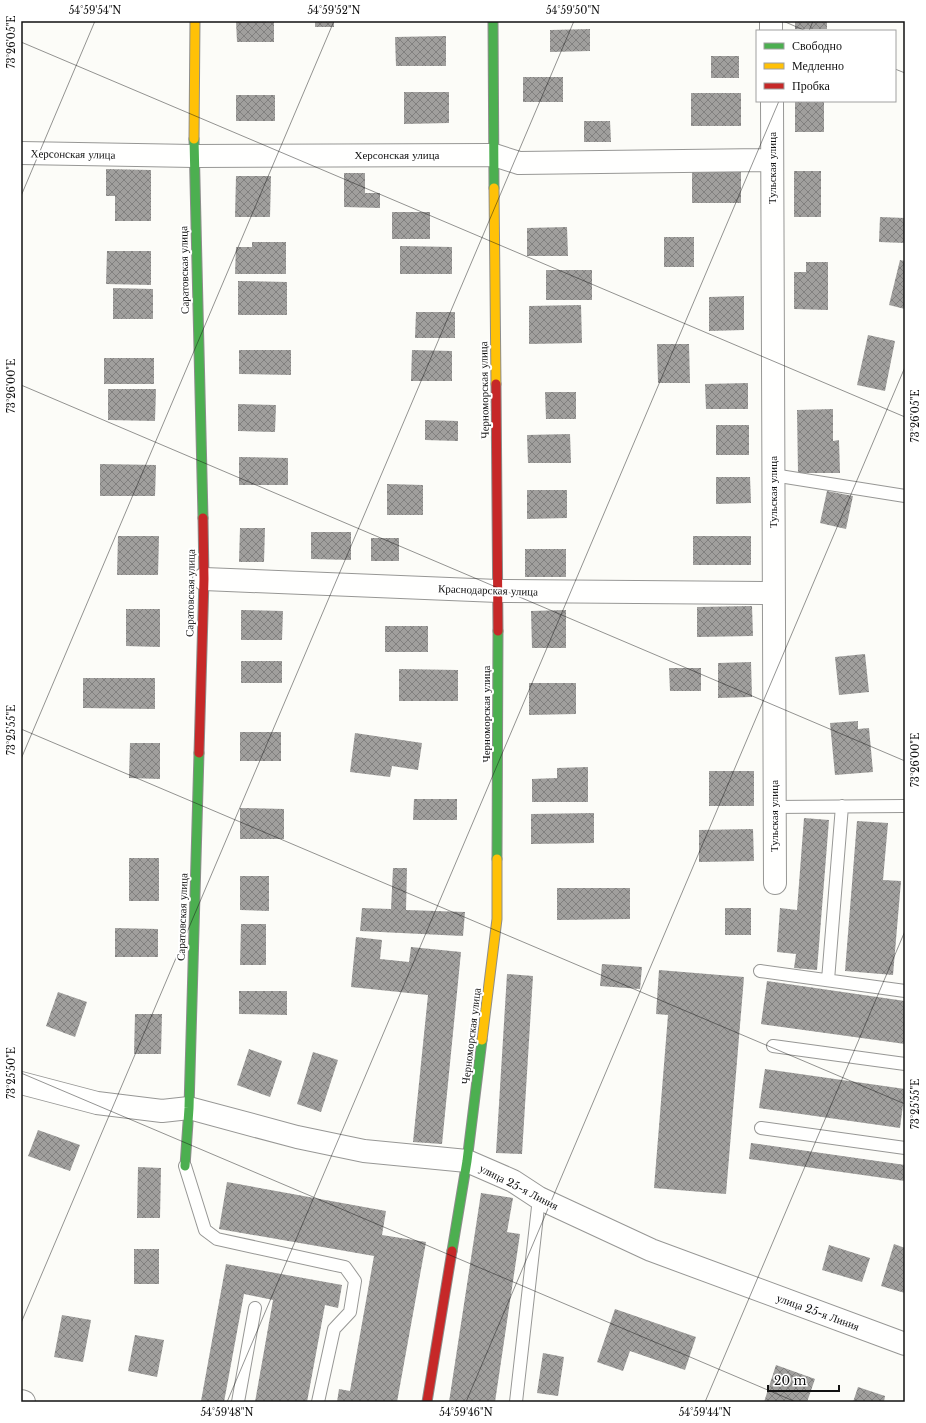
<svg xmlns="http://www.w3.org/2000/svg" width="926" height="1423" viewBox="0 0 926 1423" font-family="'Libre Baskerville',serif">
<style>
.building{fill:url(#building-cross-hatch)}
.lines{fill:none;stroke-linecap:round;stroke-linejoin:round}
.lane-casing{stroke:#979795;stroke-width:14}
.street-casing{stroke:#979795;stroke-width:24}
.fast-casing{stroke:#8d8d8c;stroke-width:11}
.slow-casing{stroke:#8d8d8c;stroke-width:11}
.jam-casing{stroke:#8d8d8c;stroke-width:11}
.lane{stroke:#fffffe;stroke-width:12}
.street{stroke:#fffffe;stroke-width:22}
.fast{stroke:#4caf50;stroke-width:9}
.slow{stroke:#ffc107;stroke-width:9}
.jam{stroke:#c62828;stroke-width:9}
.ticks{fill:none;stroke:#111;stroke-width:1;stroke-opacity:0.45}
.labels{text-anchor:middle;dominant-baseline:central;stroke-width:4;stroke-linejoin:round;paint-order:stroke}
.street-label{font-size:11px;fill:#111;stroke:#fff}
.neatline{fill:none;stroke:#111;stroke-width:1.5}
.ticks-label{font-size:10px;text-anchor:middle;fill:#111}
</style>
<defs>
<pattern id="building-cross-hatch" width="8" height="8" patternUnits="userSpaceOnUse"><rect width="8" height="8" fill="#a09f9d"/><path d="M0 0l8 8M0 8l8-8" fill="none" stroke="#81807f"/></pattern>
</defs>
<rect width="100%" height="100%" fill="#fcfcf8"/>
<!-- building -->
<path class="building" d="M236 21H274V42H237Z
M315 21H334V27H315Z
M795 21H827V29H795Z
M590 29V51L550 52V30Z
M446 36V66H396L395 37Z
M711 56H739V78H711Z
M523 77H563V102H523Z
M404 92H449V123L404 124Z
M691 93H741V126H691Z
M236 95H275V121H236Z
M795 101H824V132H795Z
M584 121H610L611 142H584Z
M106 169 151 170V221H115V196H106Z
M692 169H741V203H692Z
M794 171H821V217H794Z
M344 173H365V193H380V208L344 207Z
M236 176H271L270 217H235Z
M392 212H430V239H392Z
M880 217 905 218V243L879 242Z
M567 227 568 256H527V228Z
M664 237H694V267H664Z
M252 242H286V274H235L236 247H252Z
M400 246 452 247V274H400Z
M107 251H151V285L106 284Z
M900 260 905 261V309L889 305Z
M806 262H828V310L794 309V272H806Z
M546 270H592V300H546Z
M238 281 287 282V315H238Z
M113 288 153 289V319H113Z
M744 296V330L709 331V297Z
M581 305 582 343 529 344V306Z
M416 312H455V338H415Z
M868 335 895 341 885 391 857 385Z
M657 344H689L690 383H658Z
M239 350H291V375L239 374Z
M412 350 452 351V381H411Z
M104 358H154V384H104Z
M748 383V409H706L705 384Z
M108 389H156L155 421 108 420Z
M545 392H576V419H546Z
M238 404 276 405 275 432 238 431Z
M833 409V441L839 440 840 473H798L797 410Z
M425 420 458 421V441L425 440Z
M716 425H749V455H716Z
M570 434 571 463H528L527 435Z
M239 457 288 458V485H239Z
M100 464 156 465 155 496H100Z
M716 477H750L751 503 716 504Z
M387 484 423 485V515H387Z
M527 490H567V518L527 519Z
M827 491 853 496 846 529 820 523Z
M240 528H265L264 562H239Z
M311 532H351V560L311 559Z
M118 536H159L158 575H117Z
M693 536H751V565H693Z
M371 538H399V561H371Z
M525 549H566V577H525Z
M752 606 753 636 697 637V607Z
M126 609H160V647L126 646Z
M241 610 283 611 282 640H241Z
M566 610V648H532L531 611Z
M385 626H428V652H385Z
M865 654 869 692 839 695 835 657Z
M241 661H282V683H241Z
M751 662 752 697 718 698V663Z
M669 668H701V691H670Z
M399 669 458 670V701H399Z
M83 678H155V709L83 708Z
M529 683H576V714L529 715Z
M858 721V729L869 728 873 772 835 775 830 723Z
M240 732H281V761H240Z
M355 733 422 743 418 770 392 766 390 777 350 772Z
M130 743H160V779L129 778Z
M588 767V802H532V779L557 778V768Z
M709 771H754V806H709Z
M414 799H457V820H413Z
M240 808 284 809V839H240Z
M594 813V843L531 844V814Z
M804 818 829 820 817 970 794 968 796 954 777 952 780 908 797 910Z
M857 821 888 823 883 880 901 881 893 975 845 971Z
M753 829 754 861 699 862V830Z
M129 858H159V901H129Z
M393 868H407L406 910 465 912 463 936 360 931 362 908 391 909Z
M240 876H269V911L240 910Z
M557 888H630V919L557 920Z
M725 908H751V935H725Z
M241 924H266V965H240Z
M115 928 158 929V957H115Z
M356 937 382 940 380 959 409 962 411 947 461 952 442 1144 413 1142 428 995 351 987Z
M602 964 642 967 640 989 600 986Z
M659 970 744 977 726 1194 654 1188 668 1015 656 1014Z
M507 974 533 976 522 1154 496 1153Z
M767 981 905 1001V1044L761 1024Z
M239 991H287V1015L239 1014Z
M58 992 87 1002 75 1037 46 1026Z
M135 1014H162L161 1054H134Z
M249 1049 282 1061 270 1097 237 1085Z
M313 1052 338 1060 321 1112 297 1104Z
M765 1069 905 1089 900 1128 759 1108Z
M38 1130 80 1145 70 1171 28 1156Z
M751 1143 905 1165V1181L749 1159Z
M138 1167 161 1168 160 1218H137Z
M227 1182 386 1211 382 1235 426 1242 397 1402H337L339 1389 350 1391 374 1256 219 1229Z
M481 1193 513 1198 507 1232 520 1234 495 1402H449Z
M894 1244 905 1248V1293L881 1286Z
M829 1245 870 1258 862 1282 822 1270Z
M134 1249H159V1284H134Z
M226 1264 342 1285 338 1308 325 1305 307 1402H255L273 1300 244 1294 224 1402 201 1401Z
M615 1309 696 1337 685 1370 630 1351 623 1371 597 1362Z
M62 1315 91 1320 83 1362 54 1357Z
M135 1335 164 1340 157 1377 128 1371Z
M543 1353 564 1357 558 1396 537 1393Z
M776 1365 815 1379 807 1402H764Z
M858 1387 885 1396 884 1402H853Z"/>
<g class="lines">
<defs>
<path id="lane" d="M773 475 905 496
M774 807 905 806
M760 971 905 991
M828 980 842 806
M773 1046 905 1064
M761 1128 905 1148
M185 1166 205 1230 217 1239 345 1267 355 1281 350 1312 334 1329 318 1402
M238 1402 255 1308
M516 1402 539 1198"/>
<path id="street" d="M771 21V31
M772 101 775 883
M21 153 194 156 494 155 519 163 772 160
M204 579 498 591 773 593
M21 1083 97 1103 162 1111 189 1108 297 1137 364 1151 467 1161 513 1181 539 1198 651 1250 905 1344
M21 1401 24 1402"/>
<path id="fast" d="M493 21 494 188
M194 139 203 518
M497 859 498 631
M185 1166 189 1108 199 753
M452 1251 467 1161 482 1040"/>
<path id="slow" d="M194 139 195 21
M494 188 496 384
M482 1040 497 919V859"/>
<path id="jam" d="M496 384 498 631
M199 753 204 579 203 518
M427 1402 452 1251"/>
</defs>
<!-- lane casing -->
<use href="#lane" class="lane-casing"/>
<!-- street casing -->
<use href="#street" class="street-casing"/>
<!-- fast casing -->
<use href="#fast" class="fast-casing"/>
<!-- slow casing -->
<use href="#slow" class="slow-casing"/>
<!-- jam casing -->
<use href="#jam" class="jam-casing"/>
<!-- lane -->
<use href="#lane" class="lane"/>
<!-- street -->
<use href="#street" class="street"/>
<!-- fast -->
<use href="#fast" class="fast"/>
<!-- slow -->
<use href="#slow" class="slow"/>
<!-- jam -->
<use href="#jam" class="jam"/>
</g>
<!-- ticks -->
<path class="ticks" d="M783 21 806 31M809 31 813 21M21 42 905 417M895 69 905 73M21 196 95 21M21 385 905 761M21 729 905 1104M21 759 334 21M21 1073 796 1402M21 1323 574 21M227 1402 779 101M466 1402 905 367M705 1402 905 931"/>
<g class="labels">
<!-- street labels -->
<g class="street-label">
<text transform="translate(73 154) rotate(1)">Херсонская улица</text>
<text x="397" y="155">Херсонская улица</text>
<text transform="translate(772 168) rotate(-90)">Тульская улица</text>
<text transform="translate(184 270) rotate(-91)">Саратовская улица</text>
<text transform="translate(484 390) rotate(-91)">Черноморская улица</text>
<text transform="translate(773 492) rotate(-90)">Тульская улица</text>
<text transform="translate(488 590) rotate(2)">Краснодарская улица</text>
<text transform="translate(190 593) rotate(-89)">Саратовская улица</text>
<text transform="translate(486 714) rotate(-90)">Черноморская улица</text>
<text transform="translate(774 816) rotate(-90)">Тульская улица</text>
<text transform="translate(182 917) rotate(-88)">Саратовская улица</text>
<text transform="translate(471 1036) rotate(-83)">Черноморская улица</text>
<text transform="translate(519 1187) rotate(27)">улица 25-я Линия</text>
<text transform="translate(818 1312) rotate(20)">улица 25-я Линия</text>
</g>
</g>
<!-- border -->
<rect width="926" height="1423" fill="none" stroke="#ffffff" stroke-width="44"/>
<!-- legend -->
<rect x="756" y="30" width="140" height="72" fill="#ffffff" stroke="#a0a0a0"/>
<rect x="764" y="43" width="20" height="6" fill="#4caf50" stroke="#a0a0a0"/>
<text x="792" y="50" font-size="12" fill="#111111">Свободно</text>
<rect x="764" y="63" width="20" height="6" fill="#ffc107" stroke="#a0a0a0"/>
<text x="792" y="70" font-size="12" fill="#111111">Медленно</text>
<rect x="764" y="83" width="20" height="6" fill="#c62828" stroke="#a0a0a0"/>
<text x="792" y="90" font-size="12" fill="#111111">Пробка</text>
<!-- scale -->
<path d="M768 1385v6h71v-6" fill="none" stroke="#111111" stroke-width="2"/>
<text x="774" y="1385" font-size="12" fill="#111111" stroke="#ffffff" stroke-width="3" paint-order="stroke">20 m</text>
<rect x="22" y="22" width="882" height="1379" class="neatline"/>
<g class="ticks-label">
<text x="95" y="14">54°59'54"N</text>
<text x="334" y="14">54°59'52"N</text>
<text x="573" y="14">54°59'50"N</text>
<text transform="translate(11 42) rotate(-90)" y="4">73°26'05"E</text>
<text transform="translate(11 386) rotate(-90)" y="4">73°26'00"E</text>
<text transform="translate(915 416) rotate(-90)" y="4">73°26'05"E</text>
<text transform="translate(11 730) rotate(-90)" y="4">73°25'55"E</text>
<text transform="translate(915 760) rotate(-90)" y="4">73°26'00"E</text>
<text transform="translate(11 1073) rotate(-90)" y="4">73°25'50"E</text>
<text transform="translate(915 1104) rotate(-90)" y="4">73°25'55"E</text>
<text x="227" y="1416">54°59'48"N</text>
<text x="466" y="1416">54°59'46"N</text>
<text x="705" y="1416">54°59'44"N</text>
</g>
</svg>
